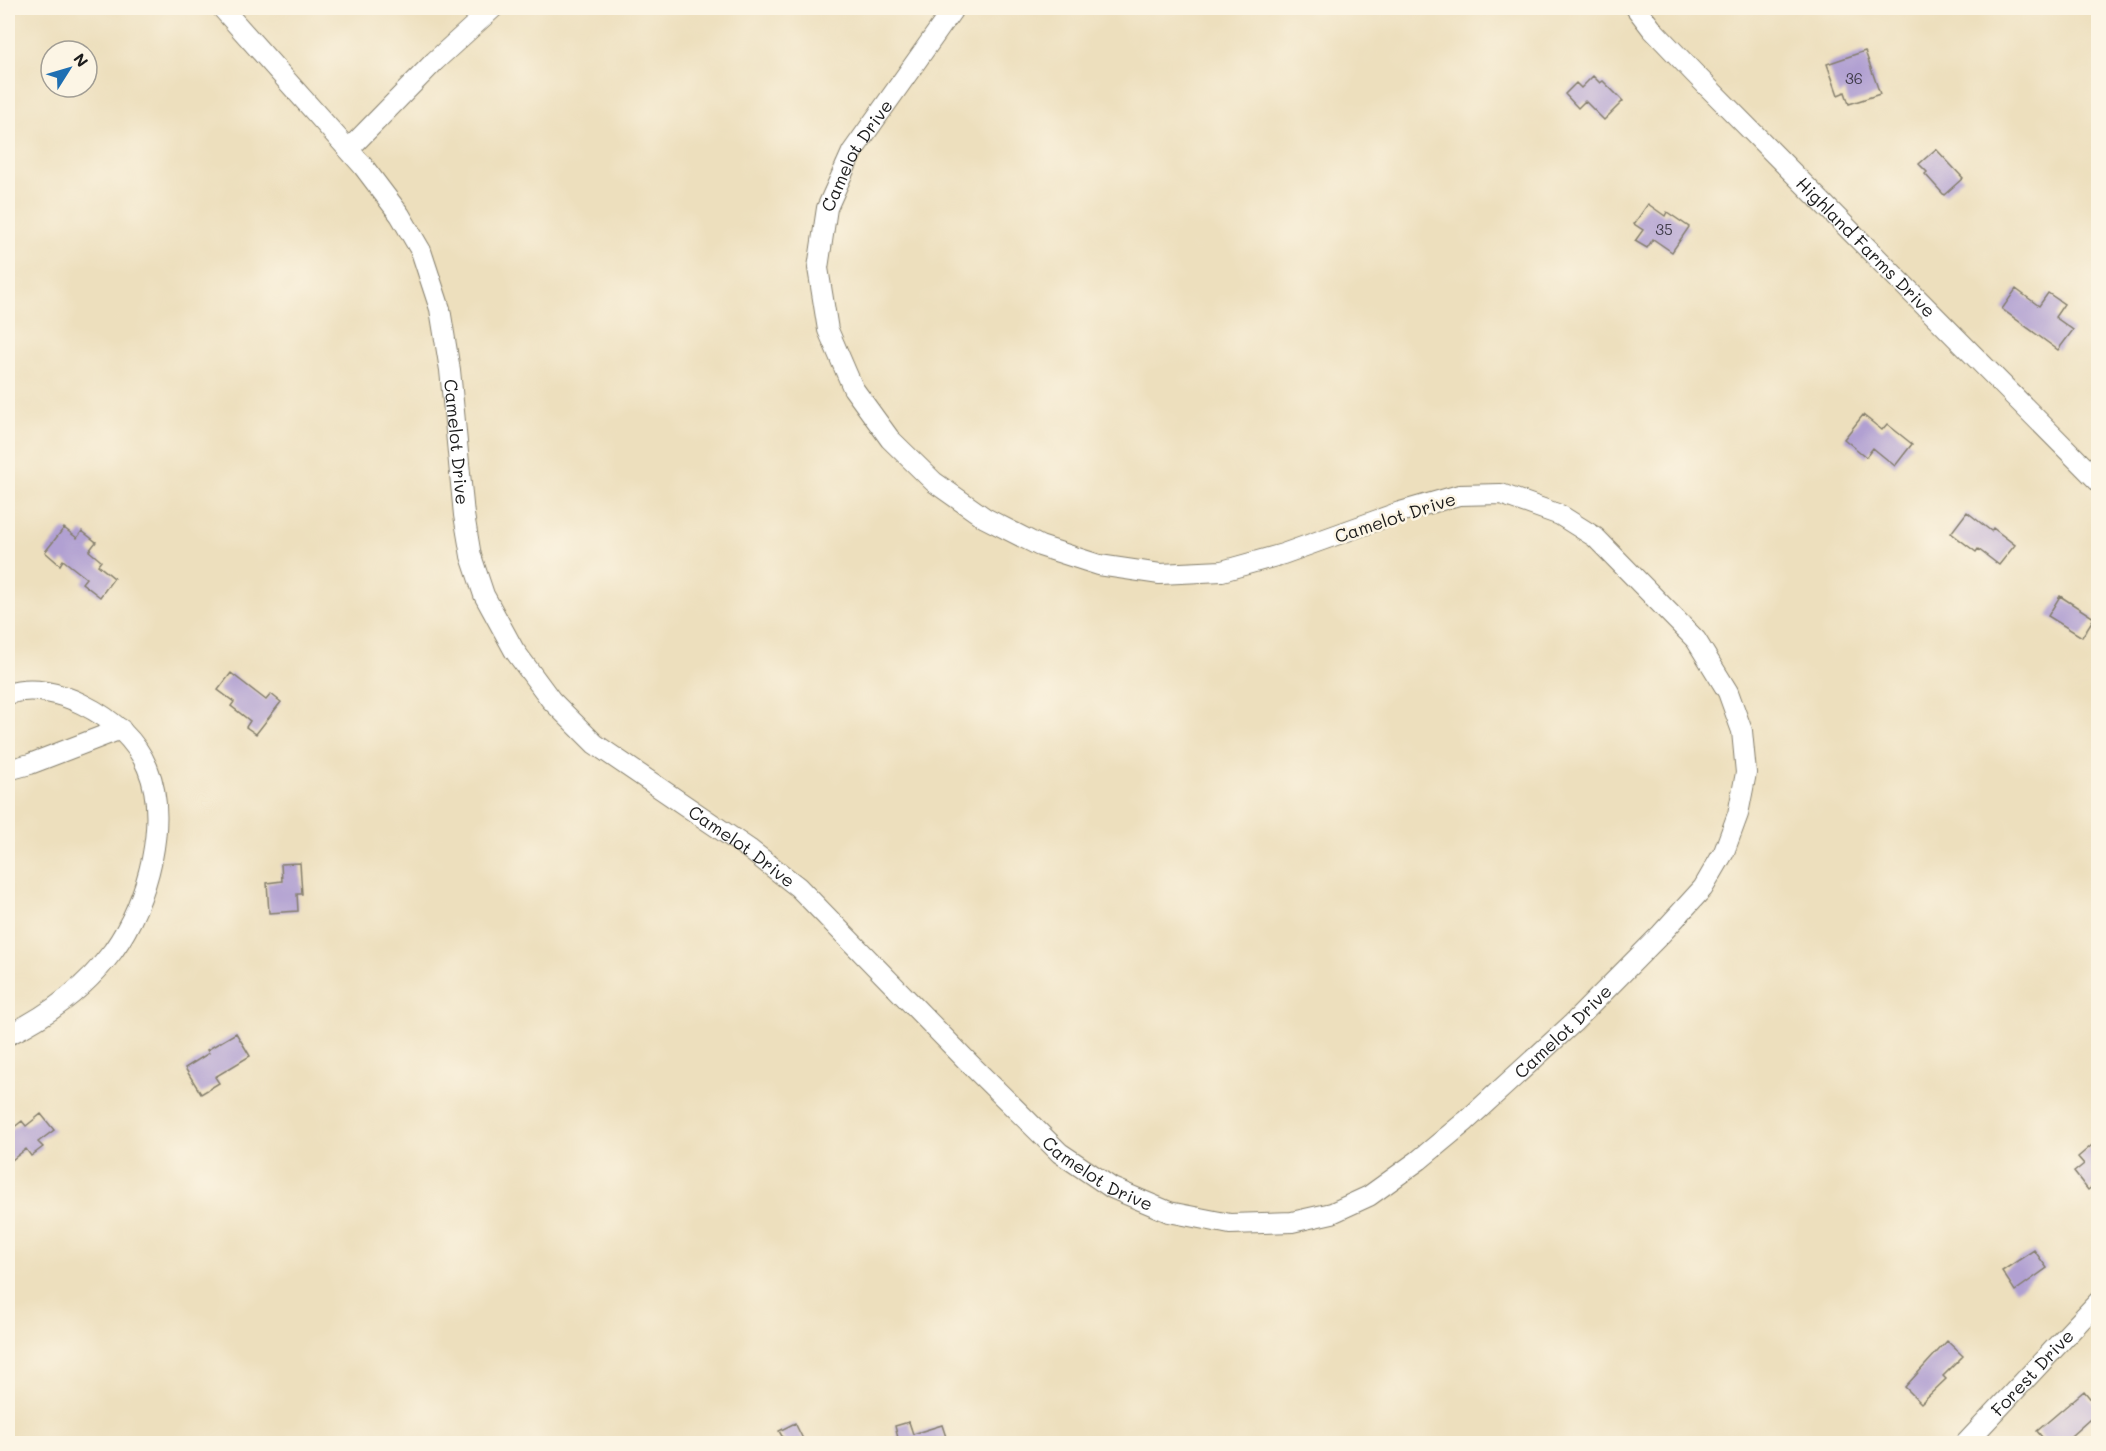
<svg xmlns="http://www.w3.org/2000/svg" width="2106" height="1451" viewBox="0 0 2106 1451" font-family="Mali,sans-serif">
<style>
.building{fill:#b1a0d2}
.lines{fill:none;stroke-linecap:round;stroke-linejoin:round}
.minor-casing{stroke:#847e6c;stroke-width:22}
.minor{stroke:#fff;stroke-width:20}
.labels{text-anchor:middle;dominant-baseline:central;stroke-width:5;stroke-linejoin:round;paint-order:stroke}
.number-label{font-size:15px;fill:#413d4a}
.street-label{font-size:18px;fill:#1c1c1c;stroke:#fcf5e5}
</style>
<rect width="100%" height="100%" fill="#fcf5e5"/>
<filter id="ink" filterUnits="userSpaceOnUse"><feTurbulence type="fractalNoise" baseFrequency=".0167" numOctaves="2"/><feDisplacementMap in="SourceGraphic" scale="12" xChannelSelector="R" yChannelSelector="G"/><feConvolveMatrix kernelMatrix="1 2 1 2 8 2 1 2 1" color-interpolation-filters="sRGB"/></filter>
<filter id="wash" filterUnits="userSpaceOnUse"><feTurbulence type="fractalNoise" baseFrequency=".008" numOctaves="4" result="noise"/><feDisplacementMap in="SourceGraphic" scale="24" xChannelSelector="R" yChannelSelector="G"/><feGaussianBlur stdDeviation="1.35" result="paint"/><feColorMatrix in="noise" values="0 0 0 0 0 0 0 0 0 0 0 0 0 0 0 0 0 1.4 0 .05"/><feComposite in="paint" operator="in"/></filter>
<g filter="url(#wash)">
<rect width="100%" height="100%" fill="#eddfbd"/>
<g id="blocks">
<!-- building -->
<path class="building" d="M1865 51 1880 94 1849 104 1845 92 1838 95 1827 64Z
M1593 76 1600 83 1603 81 1623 101 1604 120 1585 101 1578 108 1565 94 1576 83 1581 88Z
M1936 149 1963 178 1944 195 1925 174 1927 172 1919 164Z
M1648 204 1665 216 1667 212 1689 227 1672 252 1653 239 1647 248 1635 241 1643 230 1634 224Z
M2016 289 2039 306 2048 293 2064 304 2055 317 2073 330 2058 350 2002 309Z
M1863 415 1882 430 1887 424 1912 444 1895 466 1873 448 1866 457 1844 439Z
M1967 512 1991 531 1993 528 2015 545 1999 565 1978 549 1976 552 1951 533Z
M64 528 77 538 82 531 96 542 89 551 101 561 98 565 114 578 100 597 82 583 86 578 63 560 60 565 45 552Z
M2060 596 2094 618 2082 637 2048 616Z
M231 673 266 700 271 694 281 702 256 734 246 727 250 721 231 706 234 702 218 690Z
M300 863 302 894H297L298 911 269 913 267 883 282 881 281 864Z
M236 1033 250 1056 215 1077 219 1083 201 1094 185 1068 209 1053 207 1050Z
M41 1114 54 1130 38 1142 43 1147 31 1156 26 1149 8 1163V1132L22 1121 26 1126Z
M2098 1140V1182L2088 1190 2074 1172 2084 1164 2078 1157Z
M2034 1250 2047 1268 2015 1291 2002 1271Z
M1947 1341 1963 1356 1943 1376 1946 1379 1921 1403 1905 1387Z
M2084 1391 2098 1408V1412L2063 1443H2047L2037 1431Z
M909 1422 913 1434 942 1425 948 1443H893L892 1440 898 1438 895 1426Z
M795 1423 805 1443H786L779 1431Z"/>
</g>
</g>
<g filter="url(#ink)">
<use href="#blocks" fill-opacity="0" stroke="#847e6c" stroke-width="1.5"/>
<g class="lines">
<defs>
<g id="minor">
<path id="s1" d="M222 8 363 166 400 215 421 251 440 309 450 370 464 515 471 556 484 595 514 650 551 700 595 744 749 849 798 887 971 1065 1060 1153 1112 1188 1169 1212 1230 1224 1292 1222 1332 1213 1369 1196 1419 1160 1466 1121 1573 1023 1661 934 1703 888 1724 852 1738 814 1746 773 1742 731 1728 692 1696 640 1595 537 1560 515 1501 494 1459 495 1400 512 1283 554 1222 571 1160 574 1099 565 1040 546 985 518 934 482 890 439 853 388 828 330 818 268 827 208 852 152 954 8"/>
<path id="s2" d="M1636 8 1652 29 1695 74 2098 481"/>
<path d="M349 149 435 61 493 8"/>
<path d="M8 694C32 686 60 693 82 704 149 737 166 789 152 859 145 892 133 923 113 951 86 987 49 1015 8 1035"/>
<path d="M8 770 30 764 121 729"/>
<path id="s3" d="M1965 1444 2098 1302"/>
</g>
</defs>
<!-- minor casing -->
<use href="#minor" class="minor-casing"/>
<!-- minor -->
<use href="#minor" class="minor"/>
</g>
</g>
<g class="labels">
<!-- number labels -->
<g class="number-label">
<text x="1854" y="78">36</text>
<text x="1664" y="229">35</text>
</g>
<!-- street labels -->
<g class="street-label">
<text stroke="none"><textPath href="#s1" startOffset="3750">Camelot Drive</textPath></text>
<text stroke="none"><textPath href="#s2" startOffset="332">Highland Farms Drive</textPath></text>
<text stroke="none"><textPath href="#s1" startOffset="510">Camelot Drive</textPath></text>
<text transform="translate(1395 517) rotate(-18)">Camelot Drive</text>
<text stroke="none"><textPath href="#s1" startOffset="1032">Camelot Drive</textPath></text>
<text stroke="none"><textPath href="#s1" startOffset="2060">Camelot Drive</textPath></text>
<text stroke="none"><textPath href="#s1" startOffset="1518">Camelot Drive</textPath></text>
<text stroke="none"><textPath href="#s3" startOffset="98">Forest Drive</textPath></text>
</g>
</g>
<!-- margin -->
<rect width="2106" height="1451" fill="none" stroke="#fcf5e5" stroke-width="30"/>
<!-- north arrow -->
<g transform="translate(69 69) rotate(53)"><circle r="28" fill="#fcf5e5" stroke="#a29e95" stroke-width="1.5"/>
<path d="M0-4.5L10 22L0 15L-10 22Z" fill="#1f6fb2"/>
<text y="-9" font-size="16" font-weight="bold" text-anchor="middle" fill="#1c1c1c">N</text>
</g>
</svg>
